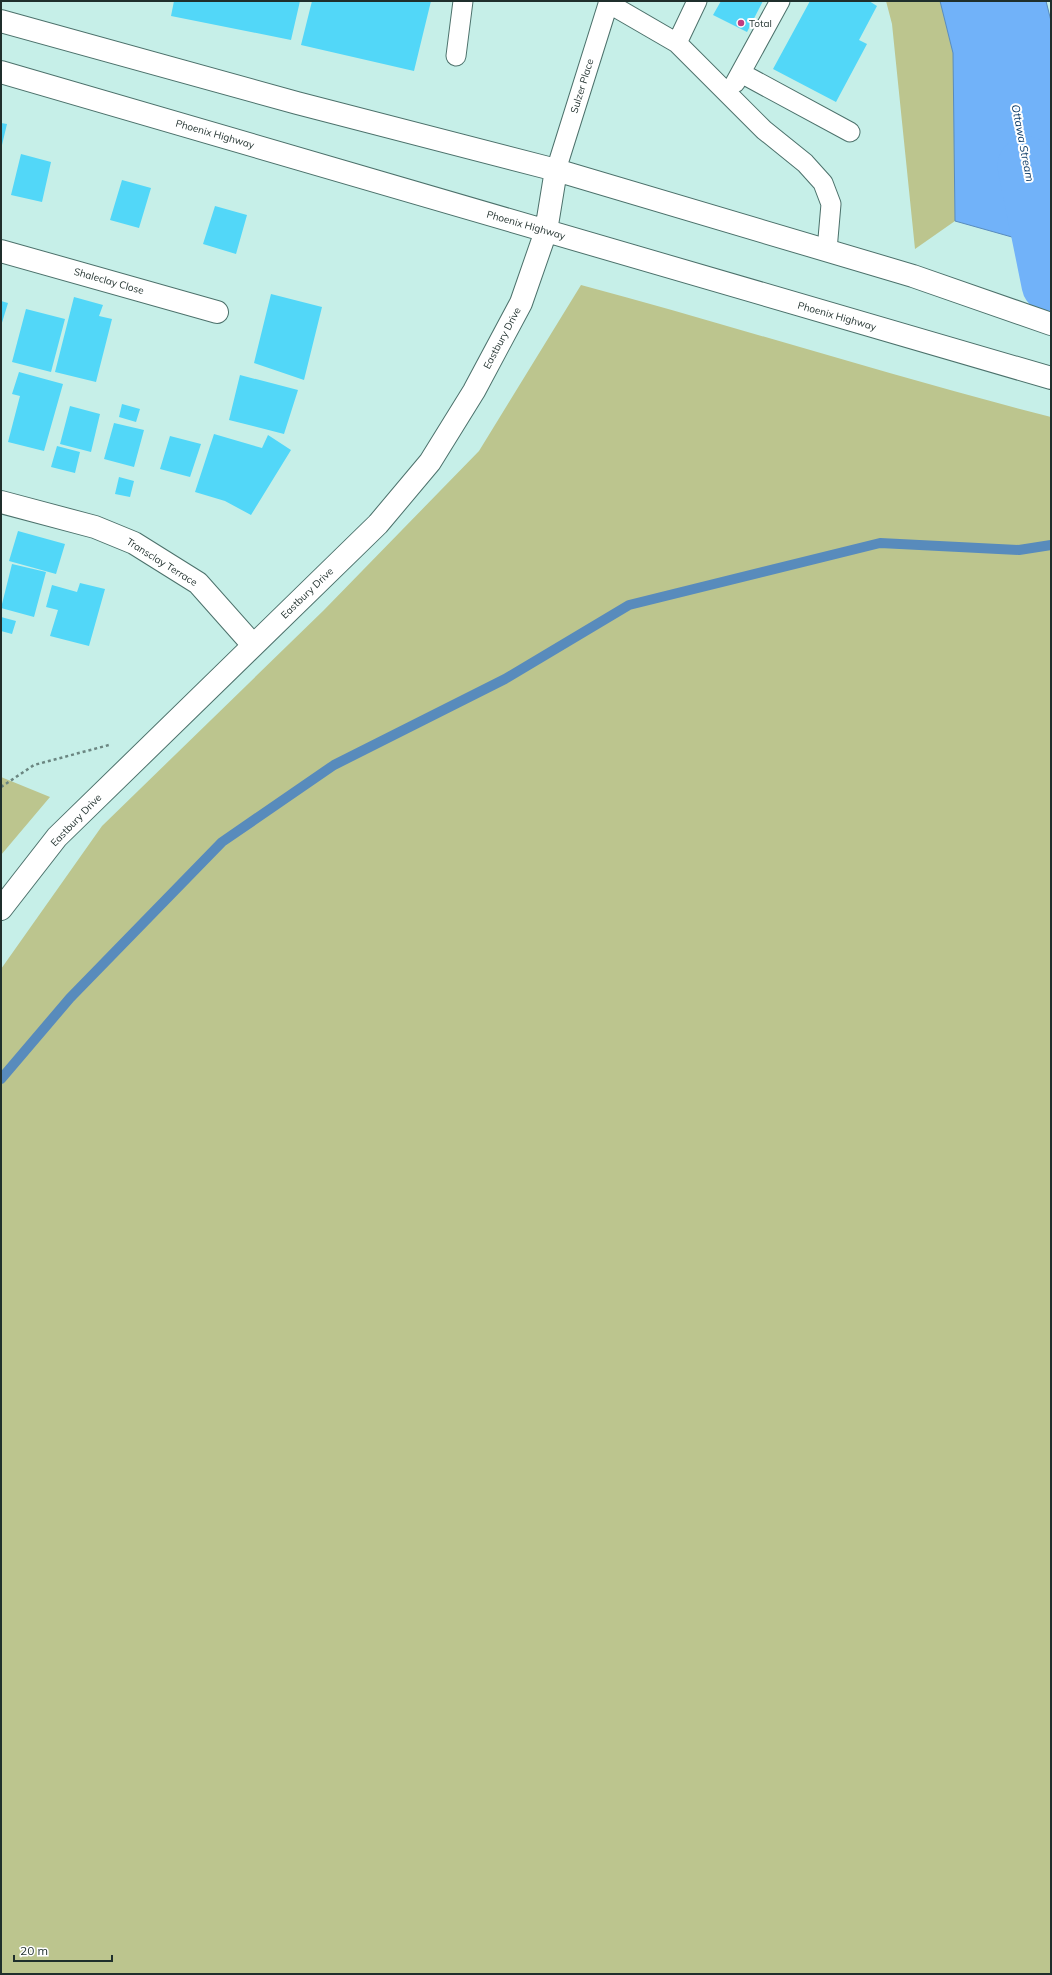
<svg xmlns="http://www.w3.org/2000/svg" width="1052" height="1975" viewBox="0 0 1052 1975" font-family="Mulish,sans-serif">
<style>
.green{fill:#bcc58e}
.water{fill:#71b2f9;stroke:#588bbc}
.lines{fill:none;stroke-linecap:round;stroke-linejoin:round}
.stream{stroke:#588bbc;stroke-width:10}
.river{stroke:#71b2f9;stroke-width:59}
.building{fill:#52d7f8}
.lane-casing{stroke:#4c716b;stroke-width:21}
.street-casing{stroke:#4c716b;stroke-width:24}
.secondary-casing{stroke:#4c716b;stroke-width:24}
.path{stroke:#6b8681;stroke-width:2.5;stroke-dasharray:3 3;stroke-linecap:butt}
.lane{stroke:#fff;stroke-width:19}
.street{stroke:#fff;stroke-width:22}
.secondary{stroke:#fff;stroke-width:22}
.poi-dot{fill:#c23d80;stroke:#fff;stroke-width:1.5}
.labels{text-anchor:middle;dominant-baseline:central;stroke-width:4;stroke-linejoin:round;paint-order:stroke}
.poi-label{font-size:10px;fill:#1f2f2c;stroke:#fff;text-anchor:start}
.street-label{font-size:10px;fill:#1f2f2c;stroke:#fff}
.water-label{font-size:11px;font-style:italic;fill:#0f3d69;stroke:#fff}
</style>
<rect width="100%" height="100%" fill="#c6efe8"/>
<!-- green -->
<path class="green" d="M886 1H940L953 53 955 221 915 249 892 24Z
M581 285C738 327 893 377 1051 417V1974H1V969L102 826 324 610 479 451Z
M1 777 50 797 1 855Z"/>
<!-- water -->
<path class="water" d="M940 1H1046L1051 21V248L955 221 953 53Z"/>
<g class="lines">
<!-- stream -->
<path class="stream" d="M1 1079 70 998 222 842 334 765 505 679 629 605 880 543 1019 550 1051 545"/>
<!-- river -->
<path class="river" d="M1027 166 1051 284"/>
</g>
<!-- building -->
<path class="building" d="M174 1H300L291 40 171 16Z
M312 1H431L414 71 301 45Z
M721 1H763L747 32 713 15Z
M810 1H869L877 6 859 40 867 44 836 102 773 69Z
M1 123 7 124 2 145H1Z
M21 154 51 162 42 202 11 195Z
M122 180 151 188 139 228 110 220Z
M215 206 247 215 236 254 203 244Z
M271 294 322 307 304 380 254 363Z
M74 297 103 305 99 316 112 319 96 382 55 372Z
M1 301 8 303 1 326Z
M26 309 65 319 51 372 12 362Z
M19 372 63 384 44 451 8 442 20 396 12 394Z
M240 375 298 390 284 434 229 420Z
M122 404 140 409 136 422 119 417Z
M70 406 100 414 91 452 60 444Z
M114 423 144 430 134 467 104 459Z
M214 434 262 448 268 435 291 450 251 515 225 501 195 492Z
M170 436 201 444 190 477 160 469Z
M57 446 80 452 75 473 51 467Z
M119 477 134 481 130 497 115 494Z
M18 531 65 544 56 574 9 561Z
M12 564 46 572 34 617 1 608Z
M80 583 105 589 89 646 50 636 58 610 46 607 52 585 77 592Z
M1 617 16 621 12 634 1 631Z"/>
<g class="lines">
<defs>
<path id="lane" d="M608 3 677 43 764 130 805 163 823 183 831 204 827 250
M677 43 697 1
M456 56 463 1
M741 73 850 132
M735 83 780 1
M556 170 609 1"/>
<path id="street" d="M1 251 217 312
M1 502 95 527 134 543 198 583 253 645"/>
<path id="secondary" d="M1 21 297 103 556 170 913 276 1051 324
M1 72 1051 378
M1 909 57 837 378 524 430 462 474 391 521 303 546 231 556 170"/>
</defs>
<!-- lane casing -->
<use href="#lane" class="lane-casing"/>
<!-- street casing -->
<use href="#street" class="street-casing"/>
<!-- secondary casing -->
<use href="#secondary" class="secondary-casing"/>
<!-- path -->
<path class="path" d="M1 787 34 765 109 745"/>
<!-- lane -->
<use href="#lane" class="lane"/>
<!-- street -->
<use href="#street" class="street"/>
<!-- secondary -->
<use href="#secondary" class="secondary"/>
</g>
<!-- markers -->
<circle class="poi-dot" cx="741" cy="23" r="4"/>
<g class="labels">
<!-- poi labels -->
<g class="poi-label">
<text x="749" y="23">Total</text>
</g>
<!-- street labels -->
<g class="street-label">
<text transform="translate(582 86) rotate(-73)">Sulzer Place</text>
<text transform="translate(215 134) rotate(16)">Phoenix Highway</text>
<text transform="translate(526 225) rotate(16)">Phoenix Highway</text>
<text transform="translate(109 281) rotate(16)">Shaleclay Close</text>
<text transform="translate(837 316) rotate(16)">Phoenix Highway</text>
<text transform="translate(502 338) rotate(-62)">Eastbury Drive</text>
<text transform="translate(162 562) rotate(32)">Transclay Terrace</text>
<text transform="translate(307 593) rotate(-44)">Eastbury Drive</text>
<text transform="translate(76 820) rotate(-46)">Eastbury Drive</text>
</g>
<!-- water labels -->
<g class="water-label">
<text transform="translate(1023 143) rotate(79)">Ottawa Stream</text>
</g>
</g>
<!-- border -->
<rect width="1052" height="1975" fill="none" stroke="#1f2f2c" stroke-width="4"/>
<!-- scale -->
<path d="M14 1955v6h98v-6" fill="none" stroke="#1f2f2c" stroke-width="2"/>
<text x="20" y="1955" font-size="12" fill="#1f2f2c" stroke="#ffffff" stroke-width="3" paint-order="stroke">20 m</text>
</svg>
